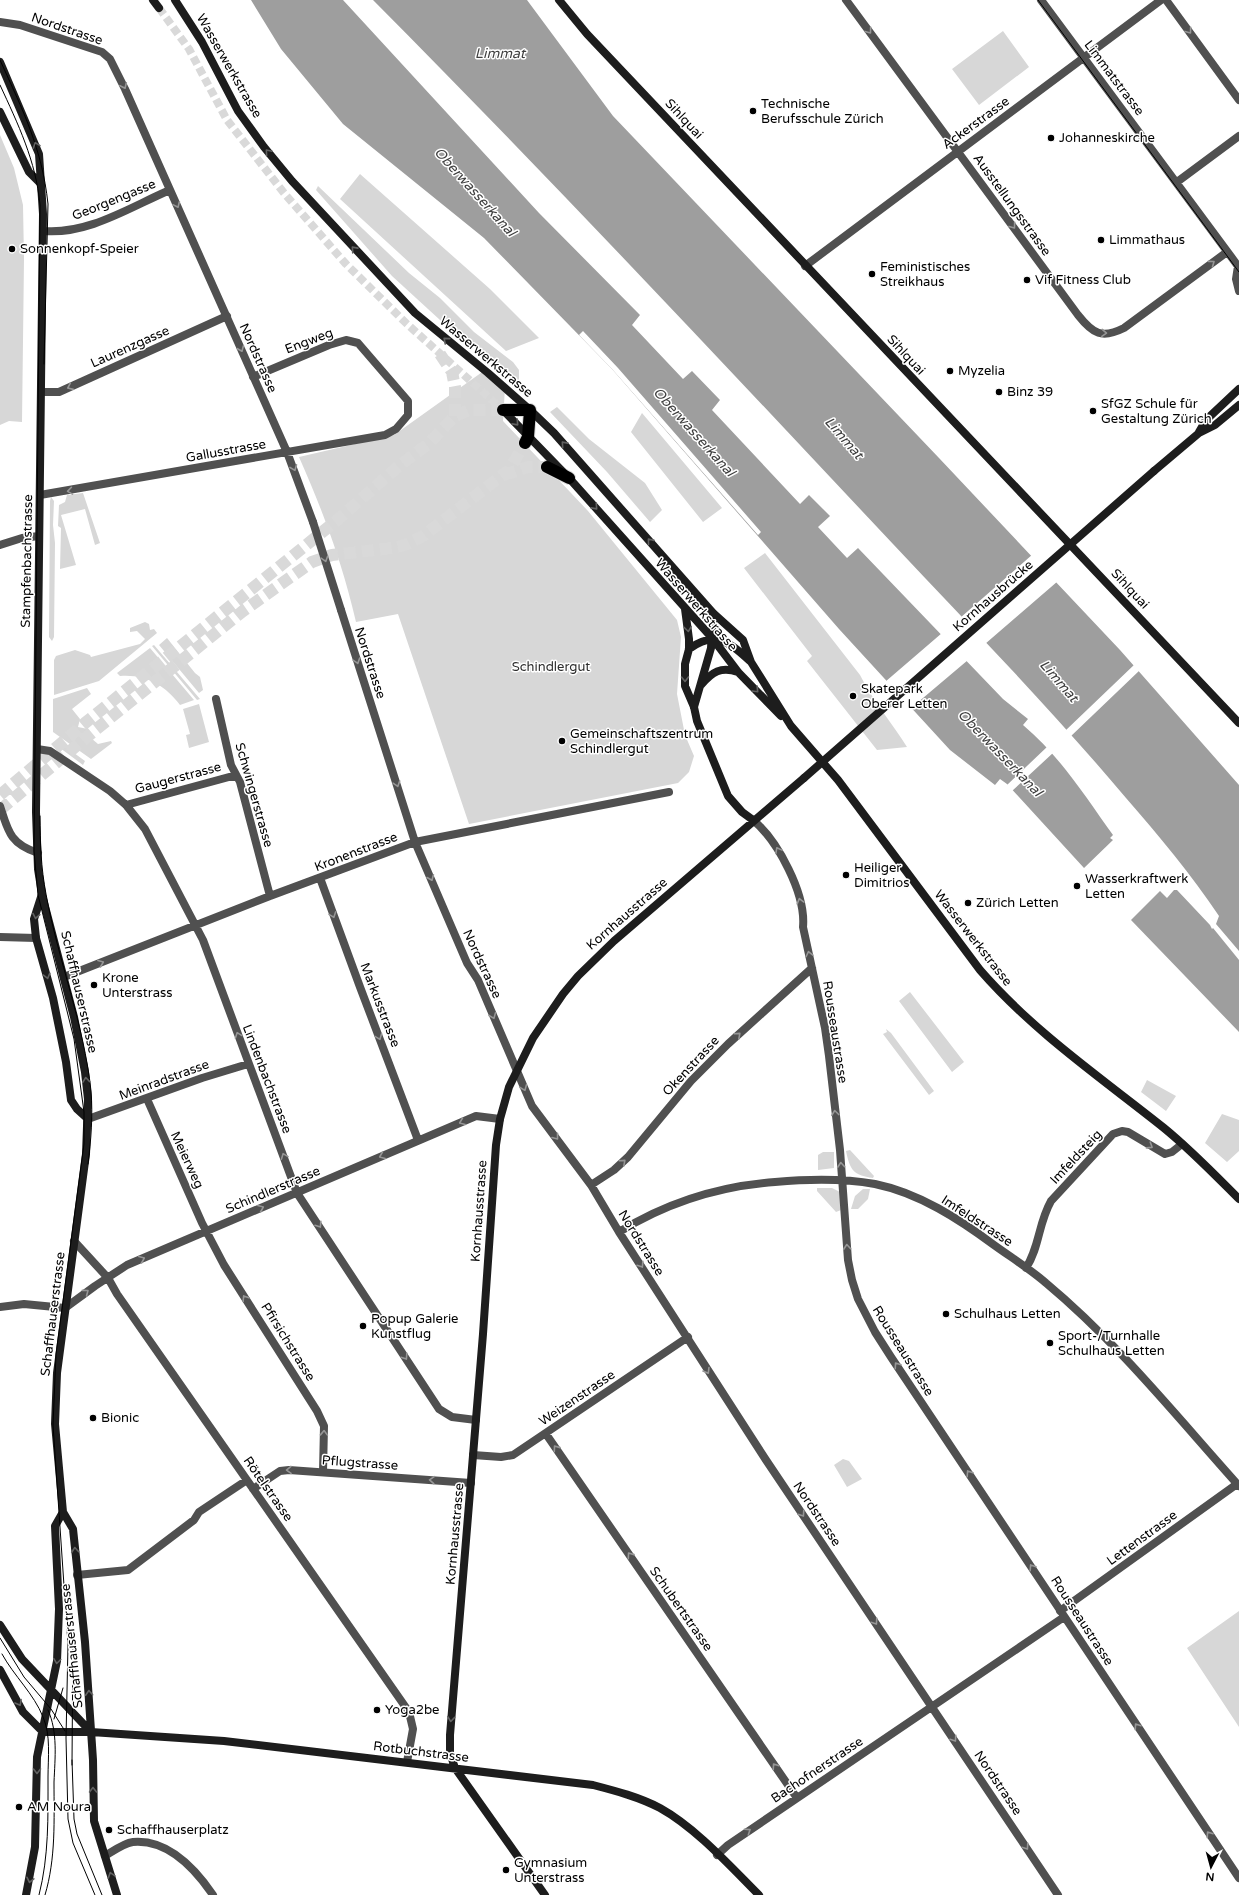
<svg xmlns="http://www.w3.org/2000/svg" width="1239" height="1895" viewBox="0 0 1239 1895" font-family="'Varela Round',sans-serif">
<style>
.green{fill:#d7d7d7}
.water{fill:#9e9e9e}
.pier{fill:#fff}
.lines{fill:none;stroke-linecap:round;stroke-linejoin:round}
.secondary-tunnel{stroke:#d9d9d9;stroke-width:8;stroke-dasharray:8 4;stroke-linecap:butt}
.highway-tunnel{stroke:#d9d9d9;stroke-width:12;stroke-dasharray:12 6;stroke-linecap:butt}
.highway-casing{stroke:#dbdbdb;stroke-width:14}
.street{stroke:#505050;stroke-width:8}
.secondary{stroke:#1d1d1d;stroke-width:8}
.highway{stroke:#000;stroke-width:12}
.tram{stroke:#000;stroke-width:1}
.street-bridge{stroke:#505050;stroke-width:8}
.secondary-bridge{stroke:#1d1d1d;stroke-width:8}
.oneway{stroke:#969696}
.oneway2{stroke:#616161}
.poi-dot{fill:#000;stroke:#fff;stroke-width:1.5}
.labels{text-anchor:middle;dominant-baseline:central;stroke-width:3;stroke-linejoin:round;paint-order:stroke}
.street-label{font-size:13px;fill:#000;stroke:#fff}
.poi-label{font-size:13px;fill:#000;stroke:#fff;text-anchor:start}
.park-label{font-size:13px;fill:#2e2e2e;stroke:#fff}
.water-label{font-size:14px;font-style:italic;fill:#3f3f3f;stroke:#fff}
</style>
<rect width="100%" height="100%" fill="#fff"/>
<!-- green -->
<path class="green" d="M1003 31 1029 67 979 105 952 69Z
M0 135 14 168 23 205 24 259 22 422 9 421 0 425Z
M360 174 490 289 539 338 506 351 340 199Z
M318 186 409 273 440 298 474 332 513 362 519 370V381L440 320 392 276 316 190Z
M485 370 505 387 503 421 588 511 677 620 681 637 677 694 685 735 694 756 689 772 678 783 469 824 398 614 356 622C343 565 323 511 299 457L394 435Z
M557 407 589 439 645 483 662 510 650 522 607 472 550 412Z
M642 413 722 508 703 522 631 432Z
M83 493 100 543 95 545 85 509 61 515 76 565 60 569 61 528 58 526 59 505 65 502 67 495Z
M51 497 54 501 53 525 55 543 54 637 52 641 49 637 50 501Z
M765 553 860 675C873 701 892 723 907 747L877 750 807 661 812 656 744 568Z
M145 622 149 624 150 630 154 629 157 633 99 681 54 695V660L56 656 75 650 90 655 91 657 140 644 145 639 137 631 130 632V628Z
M167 638 195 673 200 677 203 690 199 693 159 645Z
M154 645 200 699 197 700 152 646Z
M150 648 194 700 180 705C165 685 146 674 120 676L117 673Z
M87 688 91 694 72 709 80 719 78 727 88 729 91 738 98 744 111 741 112 743 91 759 53 732V699Z
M199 704 209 742 189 748 186 735 190 734 183 709Z
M59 742 85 761 83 765 56 745Z
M910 992 964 1062 952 1072 899 1001Z
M886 1029 891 1033 934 1091 929 1095 883 1034 887 1032Z
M1147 1080 1176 1096 1166 1111 1141 1092Z
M1222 1114 1239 1120V1151L1227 1162 1205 1143Z
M850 1150 874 1176 873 1178C853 1175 850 1170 846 1151Z
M823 1152H834V1168L818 1170V1155Z
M817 1188H832L840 1192 841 1210 836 1212 817 1191Z
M863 1189H870L868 1199 858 1209H851L855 1196Z
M843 1459 849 1461 862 1479 847 1487 834 1465Z
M1239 1611V1727L1187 1648Z"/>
<!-- water -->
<path class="water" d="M251 0H343L539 213 640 315 632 325 683 379 692 371 720 400 712 410 800 504 809 495 830 516 818 527 847 558 858 548 1003 699 1028 719 1023 725C1060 756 1085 796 1113 835L1110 838 1113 840 1084 868 1007 784 1000 779 995 785 950 750 839 629 612 369 484 238 343 124 281 49Z
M373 0H527L613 116 939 458 1120 650 1239 785V951L1216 924 1219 916C1191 874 1159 836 1126 798 1052 710 972 628 893 544 721 361 550 178 373 0Z
M1174 890H1177L1210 925 1212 929 1213 928 1239 960V1032L1131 920 1160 891 1167 898Z"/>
<!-- pier -->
<path class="pier" d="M583 331 618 368 761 532 758 535 612 369 579 335Z
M1033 554 1058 581 985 644 960 618Z
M942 633 968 660 910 709 885 682Z
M1135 664 1140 670 1070 737 1065 731Z
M1048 746 1054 752 1012 791 1007 785Z"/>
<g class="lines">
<!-- secondary-tunnel -->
<path class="secondary-tunnel" d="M159 8 189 49 227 120 284 193 346 264 407 324 503 410"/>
<!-- highway-tunnel -->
<path class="highway-tunnel" d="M440 354 452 372 455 387V416
M504 475 528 467H547
M0 795 85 723 336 521 400 465 428 444 455 416 469 410H503
M0 810 94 731 243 611 312 562 332 555 392 548 405 545 423 536 509 470 525 443"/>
<defs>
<path id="highway" d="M503 410H530L528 437 525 443
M547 467 569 478"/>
</defs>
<!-- highway casing -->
<use href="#highway" class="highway-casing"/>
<!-- street -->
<path class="street" d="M846 0 1078 315C1093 334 1102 339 1124 328L1227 252
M1041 0 1238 266
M1166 0 1239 100
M0 22 20 25 102 52 110 59 125 89 287 452 313 522
M1177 182 1239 136
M43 231C88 235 130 207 170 190
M805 266 1161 0
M1238 266 1236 279 1239 291
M41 392H59L227 316
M40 495 385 435 396 429 408 415V401L358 343 346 340 329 345 253 377
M0 545 22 538 39 536
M341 610 415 842 467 963 478 980 532 1106 591 1185 619 1232 766 1460 1058 1895
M216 699 231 765 240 782 270 896
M37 749 50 751 110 791 126 805 145 829 203 940 297 1193 439 1409 452 1417 476 1420
M126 805 229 777H236
M0 806C8 831 10 844 38 853
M753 820C778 841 806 894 803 927L825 1028 829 1056 840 1150 848 1260 852 1280 858 1299 875 1332 891 1357 1239 1878
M320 878 360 987 418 1140
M0 937 36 938
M64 977 270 896 415 842 669 792
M147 1099 202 1223 224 1265 317 1411 324 1426 323 1472
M88 1119 202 1078 248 1064
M591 1185 614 1170 628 1157 691 1081 728 1044 812 968
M619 1232C666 1203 720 1186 775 1182 809 1179 841 1178 875 1184 919 1193 959 1219 994 1245 1012 1258 1030 1269 1046 1283 1118 1343 1177 1417 1239 1486
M74 1241 108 1278 117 1294 409 1712 413 1729 407 1762
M1026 1268C1040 1246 1038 1224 1051 1201L1113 1134 1122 1131 1128 1132 1165 1154 1172 1152 1182 1144
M0 1307 24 1304 65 1308 95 1286 127 1265 476 1116 500 1119
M546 1434 797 1798
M473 1455 501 1457 513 1455 688 1337
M253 1489 280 1471 289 1470 471 1483
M77 1575 128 1570 194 1520 199 1512 247 1480
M1060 1611 1237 1484
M717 1855 728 1845 1064 1617
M105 1856C113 1851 124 1843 133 1842 168 1839 196 1870 213 1895"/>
<!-- secondary -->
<path class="secondary" d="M153 0 159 8
M175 0 202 42 238 111 264 147 292 181 415 313 488 373 530 410 554 433 713 613 743 640 751 662 791 726 838 780 980 970C1034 1032 1100 1077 1164 1128 1191 1150 1215 1175 1239 1199
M559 0 587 34 1239 723
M0 62 39 154 43 214 36 812 38 869 42 894 34 919 36 938 53 998 66 1062 71 1100 77 1109 88 1119
M0 112 29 172 40 183
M503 410 569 478 713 639 738 672 781 716
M1199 432 1206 420 1239 389
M1154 471 1199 433 1215 425 1239 405
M685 609 689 639V649L685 664V686L694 707 697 721 728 796 742 812 753 820
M689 649C715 630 728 641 750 661
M701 685C712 672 721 666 738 672
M694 707 711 648 713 613
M42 895 74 1017 85 1072 88 1099 86 1154 57 1373 55 1424 63 1512 73 1529 85 1642 93 1760 94 1821 117 1895
M0 1625 22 1659 91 1732
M0 1670 23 1712 43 1732
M43 1732H91L224 1741 593 1785C616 1791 639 1797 660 1808 696 1828 730 1866 759 1895
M26 1895 35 1847 37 1757 57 1661 59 1609 55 1526 63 1512
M545 1895 455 1768 450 1753V1735L483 1334 496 1145 500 1119 509 1087 533 1038 563 994 578 976 614 941 804 778"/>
<!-- highway -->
<use href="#highway" class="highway"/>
<!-- tram -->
<path class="tram" d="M1038 0 1239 272
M0 60C23 111 42 148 48 204L44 364
M0 85C18 124 36 161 40 205L34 851 38 895 74 1039 84 1112V1144L56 1354 53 1425 68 1644 66 1738 68 1819 73 1843 95 1895
M40 816C40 842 41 868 46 894 58 960 84 1024 91 1091 93 1116 91 1140 88 1164
M0 1638 24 1677 51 1709 65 1731
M2 1654C14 1676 34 1694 43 1717 51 1735 48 1758 48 1777 48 1817 49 1856 39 1895
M54 1719 63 1688
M72 1760 74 1819 77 1834 102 1895
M72 1765 73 1629
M45 1895C56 1858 54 1820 54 1782 55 1758 58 1732 48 1710"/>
<!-- street-bridge -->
<path class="street-bridge" d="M313 522 341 610"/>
<!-- secondary-bridge -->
<path class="secondary-bridge" d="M804 778 1154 471"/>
</g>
<!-- one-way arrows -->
<defs><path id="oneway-chevron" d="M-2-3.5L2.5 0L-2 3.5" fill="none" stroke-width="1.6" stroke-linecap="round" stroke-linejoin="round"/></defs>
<g class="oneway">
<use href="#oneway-chevron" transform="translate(869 31) rotate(54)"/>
<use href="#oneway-chevron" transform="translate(1189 31) rotate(54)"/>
<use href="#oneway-chevron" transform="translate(124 86) rotate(65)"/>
<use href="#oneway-chevron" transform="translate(177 205) rotate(66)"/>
<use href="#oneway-chevron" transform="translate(1013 226) rotate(54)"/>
<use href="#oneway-chevron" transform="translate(1212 263) rotate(-36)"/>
<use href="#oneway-chevron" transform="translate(1104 333) rotate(3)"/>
<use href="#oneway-chevron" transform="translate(241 349) rotate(67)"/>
<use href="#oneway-chevron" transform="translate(70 387) rotate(156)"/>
<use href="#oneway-chevron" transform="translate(294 468) rotate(68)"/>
<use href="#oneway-chevron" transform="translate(70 491) rotate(171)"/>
<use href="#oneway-chevron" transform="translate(325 559) rotate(73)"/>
<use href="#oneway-chevron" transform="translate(357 661) rotate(72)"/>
<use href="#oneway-chevron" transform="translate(397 784) rotate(72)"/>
<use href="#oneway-chevron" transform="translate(778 850) rotate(-118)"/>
<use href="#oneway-chevron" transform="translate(431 878) rotate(67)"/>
<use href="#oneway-chevron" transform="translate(800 901) rotate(-105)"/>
<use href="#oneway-chevron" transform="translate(333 915) rotate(70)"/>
<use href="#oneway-chevron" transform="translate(809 954) rotate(-103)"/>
<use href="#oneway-chevron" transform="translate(101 963) rotate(-21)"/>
<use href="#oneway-chevron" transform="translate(493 1016) rotate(68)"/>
<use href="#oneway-chevron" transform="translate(238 1035) rotate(-110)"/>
<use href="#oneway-chevron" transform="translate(738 1035) rotate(-42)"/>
<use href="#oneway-chevron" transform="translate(379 1037) rotate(69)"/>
<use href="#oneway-chevron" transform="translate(524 1088) rotate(68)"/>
<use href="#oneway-chevron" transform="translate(835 1113) rotate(-97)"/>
<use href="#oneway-chevron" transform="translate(462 1122) rotate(158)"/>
<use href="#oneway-chevron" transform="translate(556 1137) rotate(52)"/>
<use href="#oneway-chevron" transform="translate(1150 1146) rotate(33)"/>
<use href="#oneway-chevron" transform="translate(284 1156) rotate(-111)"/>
<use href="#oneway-chevron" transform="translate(382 1156) rotate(157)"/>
<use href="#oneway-chevron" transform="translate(623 1162) rotate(-42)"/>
<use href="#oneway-chevron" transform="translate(841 1165) rotate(-95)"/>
<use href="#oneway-chevron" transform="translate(261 1208) rotate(-23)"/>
<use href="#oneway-chevron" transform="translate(319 1225) rotate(57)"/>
<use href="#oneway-chevron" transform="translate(847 1247) rotate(-95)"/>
<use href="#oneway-chevron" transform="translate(142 1259) rotate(-23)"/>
<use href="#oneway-chevron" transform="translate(641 1265) rotate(57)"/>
<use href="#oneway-chevron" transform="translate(86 1292) rotate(-37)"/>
<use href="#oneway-chevron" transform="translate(245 1298) rotate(-122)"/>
<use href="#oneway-chevron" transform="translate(405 1357) rotate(57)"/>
<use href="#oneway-chevron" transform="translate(897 1365) rotate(-124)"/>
<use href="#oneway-chevron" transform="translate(707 1371) rotate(59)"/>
<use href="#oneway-chevron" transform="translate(324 1433) rotate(-88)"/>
<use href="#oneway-chevron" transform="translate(556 1448) rotate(-125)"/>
<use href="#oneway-chevron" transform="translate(289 1470) rotate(179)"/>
<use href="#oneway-chevron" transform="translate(969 1473) rotate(-123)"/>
<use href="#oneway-chevron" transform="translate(432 1480) rotate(-176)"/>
<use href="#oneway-chevron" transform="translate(802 1514) rotate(56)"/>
<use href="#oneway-chevron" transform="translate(630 1555) rotate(-125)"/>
<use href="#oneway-chevron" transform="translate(1032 1567) rotate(-123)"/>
<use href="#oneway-chevron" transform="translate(875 1622) rotate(56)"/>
<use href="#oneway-chevron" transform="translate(1137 1726) rotate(-124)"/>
<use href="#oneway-chevron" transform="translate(954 1739) rotate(56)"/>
<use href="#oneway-chevron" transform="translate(775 1766) rotate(-124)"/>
<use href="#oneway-chevron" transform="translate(748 1831) rotate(-34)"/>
<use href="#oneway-chevron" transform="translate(1209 1834) rotate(-124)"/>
<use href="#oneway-chevron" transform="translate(1026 1847) rotate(56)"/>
</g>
<g class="oneway2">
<use href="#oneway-chevron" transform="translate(36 145) rotate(-110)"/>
<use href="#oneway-chevron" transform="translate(268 152) rotate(-130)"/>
<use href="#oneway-chevron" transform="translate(354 249) rotate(-132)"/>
<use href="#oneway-chevron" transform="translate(446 340) rotate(-140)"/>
<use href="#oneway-chevron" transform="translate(516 423) rotate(48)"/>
<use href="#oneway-chevron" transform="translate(564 444) rotate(-132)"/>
<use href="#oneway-chevron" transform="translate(595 507) rotate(48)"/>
<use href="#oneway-chevron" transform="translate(650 541) rotate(-129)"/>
<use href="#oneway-chevron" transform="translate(688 629) rotate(83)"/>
<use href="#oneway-chevron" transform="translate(685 679) rotate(89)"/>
<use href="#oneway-chevron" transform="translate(756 690) rotate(46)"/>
<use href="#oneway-chevron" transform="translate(36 916) rotate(101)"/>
<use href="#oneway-chevron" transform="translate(47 976) rotate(75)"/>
<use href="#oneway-chevron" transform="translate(86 1080) rotate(-96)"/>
<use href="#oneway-chevron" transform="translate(75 1550) rotate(-95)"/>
<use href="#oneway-chevron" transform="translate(57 1661) rotate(98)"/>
<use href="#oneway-chevron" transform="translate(89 1693) rotate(-93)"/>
<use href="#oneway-chevron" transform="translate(19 1703) rotate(61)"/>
<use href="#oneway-chevron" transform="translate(451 1719) rotate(96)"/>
<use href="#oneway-chevron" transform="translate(37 1771) rotate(90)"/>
<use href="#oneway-chevron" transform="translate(93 1790) rotate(-91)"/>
<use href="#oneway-chevron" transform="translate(111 1875) rotate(-107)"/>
<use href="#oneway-chevron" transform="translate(30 1880) rotate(102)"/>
</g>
<!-- markers -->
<g class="poi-dot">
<circle cx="753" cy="111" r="4"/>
<circle cx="1051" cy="138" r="4"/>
<circle cx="1101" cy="240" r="4"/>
<circle cx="12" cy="249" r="4"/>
<circle cx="872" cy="274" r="4"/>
<circle cx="1027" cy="280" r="4"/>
<circle cx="950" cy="371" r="4"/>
<circle cx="999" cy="392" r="4"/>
<circle cx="1093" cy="411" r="4"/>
<circle cx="853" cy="696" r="4"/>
<circle cx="562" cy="741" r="4"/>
<circle cx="846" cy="875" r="4"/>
<circle cx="1077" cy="886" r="4"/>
<circle cx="968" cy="903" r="4"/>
<circle cx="94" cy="985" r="4"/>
<circle cx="946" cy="1314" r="4"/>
<circle cx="363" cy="1326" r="4"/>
<circle cx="1050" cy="1343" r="4"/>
<circle cx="93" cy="1418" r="4"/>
<circle cx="377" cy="1710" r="4"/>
<circle cx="19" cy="1807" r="4"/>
<circle cx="109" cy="1830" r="4"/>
<circle cx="506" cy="1870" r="4"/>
</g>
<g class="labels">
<!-- street labels -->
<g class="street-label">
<text transform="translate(67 29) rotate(19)">Nordstrasse</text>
<text transform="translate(229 66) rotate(60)">Wasserwerkstrasse</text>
<text transform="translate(1114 78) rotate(53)">Limmatstrasse</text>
<text transform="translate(684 119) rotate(47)">Sihlquai</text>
<text transform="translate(976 123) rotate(-36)">Ackerstrasse</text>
<text transform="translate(114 200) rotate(-22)">Georgengasse</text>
<text transform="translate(1012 205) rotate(54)">Ausstellungsstrasse</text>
<text transform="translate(309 341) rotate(-21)">Engweg</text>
<text transform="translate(130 347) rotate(-24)">Laurenzgasse</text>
<text transform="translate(906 355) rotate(47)">Sihlquai</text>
<text transform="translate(486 357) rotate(40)">Wasserwerkstrasse</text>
<text transform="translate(258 358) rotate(66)">Nordstrasse</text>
<text transform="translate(226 451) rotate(-10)">Gallusstrasse</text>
<text transform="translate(27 561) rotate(-89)">Stampfenbachstrasse</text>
<text transform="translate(1130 589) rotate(47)">Sihlquai</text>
<text transform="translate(993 596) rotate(-41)">Kornhausbrücke</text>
<text transform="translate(696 605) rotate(49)">Wasserwerkstrasse</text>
<text transform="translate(370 663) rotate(72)">Nordstrasse</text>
<text transform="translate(178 778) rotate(-15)">Gaugerstrasse</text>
<text transform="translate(254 795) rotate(74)">Schwingerstrasse</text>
<text transform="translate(356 852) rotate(-21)">Kronenstrasse</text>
<text transform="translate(627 914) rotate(-41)">Kornhausstrasse</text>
<text transform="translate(973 938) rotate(52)">Wasserwerkstrasse</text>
<text transform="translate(482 964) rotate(65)">Nordstrasse</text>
<text transform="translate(79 992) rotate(77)">Schaffhauserstrasse</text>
<text transform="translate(380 1005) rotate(69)">Markusstrasse</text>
<text transform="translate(835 1032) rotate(81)">Rousseaustrasse</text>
<text transform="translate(691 1066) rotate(-47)">Okenstrasse</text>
<text transform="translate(267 1079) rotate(69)">Lindenbachstrasse</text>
<text transform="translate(164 1080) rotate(-20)">Meinradstrasse</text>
<text transform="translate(1076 1157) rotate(-47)">Imfeldsteig</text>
<text transform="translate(187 1160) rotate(65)">Meierweg</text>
<text transform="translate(273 1190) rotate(-23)">Schindlerstrasse</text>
<text transform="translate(479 1211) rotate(-86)">Kornhausstrasse</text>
<text transform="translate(977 1221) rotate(33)">Imfeldstrasse</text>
<text transform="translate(641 1243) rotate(58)">Nordstrasse</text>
<text transform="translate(53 1314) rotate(-83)">Schaffhauserstrasse</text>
<text transform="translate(288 1342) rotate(58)">Pfirsichstrasse</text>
<text transform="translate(903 1351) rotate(58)">Rousseaustrasse</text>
<text transform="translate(577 1398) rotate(-34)">Weizenstrasse</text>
<text transform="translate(360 1463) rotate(4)">Pflugstrasse</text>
<text transform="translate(268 1489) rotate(55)">Rötelstrasse</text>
<text transform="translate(817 1514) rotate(56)">Nordstrasse</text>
<text transform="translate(455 1534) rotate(-85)">Kornhausstrasse</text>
<text transform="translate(1142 1538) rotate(-36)">Lettenstrasse</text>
<text transform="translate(681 1609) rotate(55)">Schubertstrasse</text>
<text transform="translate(1082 1621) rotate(57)">Rousseaustrasse</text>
<text transform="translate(72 1646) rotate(-96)">Schaffhauserstrasse</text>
<text transform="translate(421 1752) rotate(7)">Rotbuchstrasse</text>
<text transform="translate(817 1770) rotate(-34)">Bachofnerstrasse</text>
<text transform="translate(998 1783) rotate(56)">Nordstrasse</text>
</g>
<!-- poi labels -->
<g class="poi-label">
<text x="761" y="104">Technische<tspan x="761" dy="15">Berufsschule Zürich</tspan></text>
<text x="1059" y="138">Johanneskirche</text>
<text x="1109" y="240">Limmathaus</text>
<text x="20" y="249">Sonnenkopf-Speier</text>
<text x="880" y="267">Feministisches<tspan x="880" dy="15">Streikhaus</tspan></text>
<text x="1035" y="280">Vif Fitness Club</text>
<text x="958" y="371">Myzelia</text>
<text x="1007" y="392">Binz 39</text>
<text x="1101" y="404">SfGZ Schule für<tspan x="1101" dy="15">Gestaltung Zürich</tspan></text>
<text x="861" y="689">Skatepark<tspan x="861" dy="15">Oberer Letten</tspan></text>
<text x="570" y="734">Gemeinschaftszentrum<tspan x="570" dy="15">Schindlergut</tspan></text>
<text x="854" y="868">Heiliger<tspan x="854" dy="15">Dimitrios</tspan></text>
<text x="1085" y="879">Wasserkraftwerk<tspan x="1085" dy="15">Letten</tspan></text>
<text x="976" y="903">Zürich Letten</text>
<text x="102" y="978">Krone<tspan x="102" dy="15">Unterstrass</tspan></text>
<text x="954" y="1314">Schulhaus Letten</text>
<text x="371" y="1319">Popup Galerie<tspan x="371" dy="15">Kunstflug</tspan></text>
<text x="1058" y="1336">Sport-/Turnhalle<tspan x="1058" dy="15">Schulhaus Letten</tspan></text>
<text x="101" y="1418">Bionic</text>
<text x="385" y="1710">Yoga2be</text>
<text x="27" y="1807">AM Noura</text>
<text x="117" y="1830">Schaffhauserplatz</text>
<text x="514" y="1863">Gymnasium<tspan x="514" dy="15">Unterstrass</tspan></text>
</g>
<!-- park labels -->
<g class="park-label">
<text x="551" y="667">Schindlergut</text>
</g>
<!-- water labels -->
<g class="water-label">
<text x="500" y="53">Limmat</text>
<text transform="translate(475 192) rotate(48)">Oberwasserkanal</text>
<text transform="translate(694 432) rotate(48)">Oberwasserkanal</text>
<text transform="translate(844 438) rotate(49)">Limmat</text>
<text transform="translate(1059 681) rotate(49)">Limmat</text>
<text transform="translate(1000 753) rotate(46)">Oberwasserkanal</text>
</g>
</g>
<!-- north arrow -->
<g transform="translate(1211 1867) rotate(186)" stroke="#ffffff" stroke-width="3" paint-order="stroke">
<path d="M0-3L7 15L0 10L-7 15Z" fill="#000000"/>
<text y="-6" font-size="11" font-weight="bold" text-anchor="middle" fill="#000000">N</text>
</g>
</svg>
